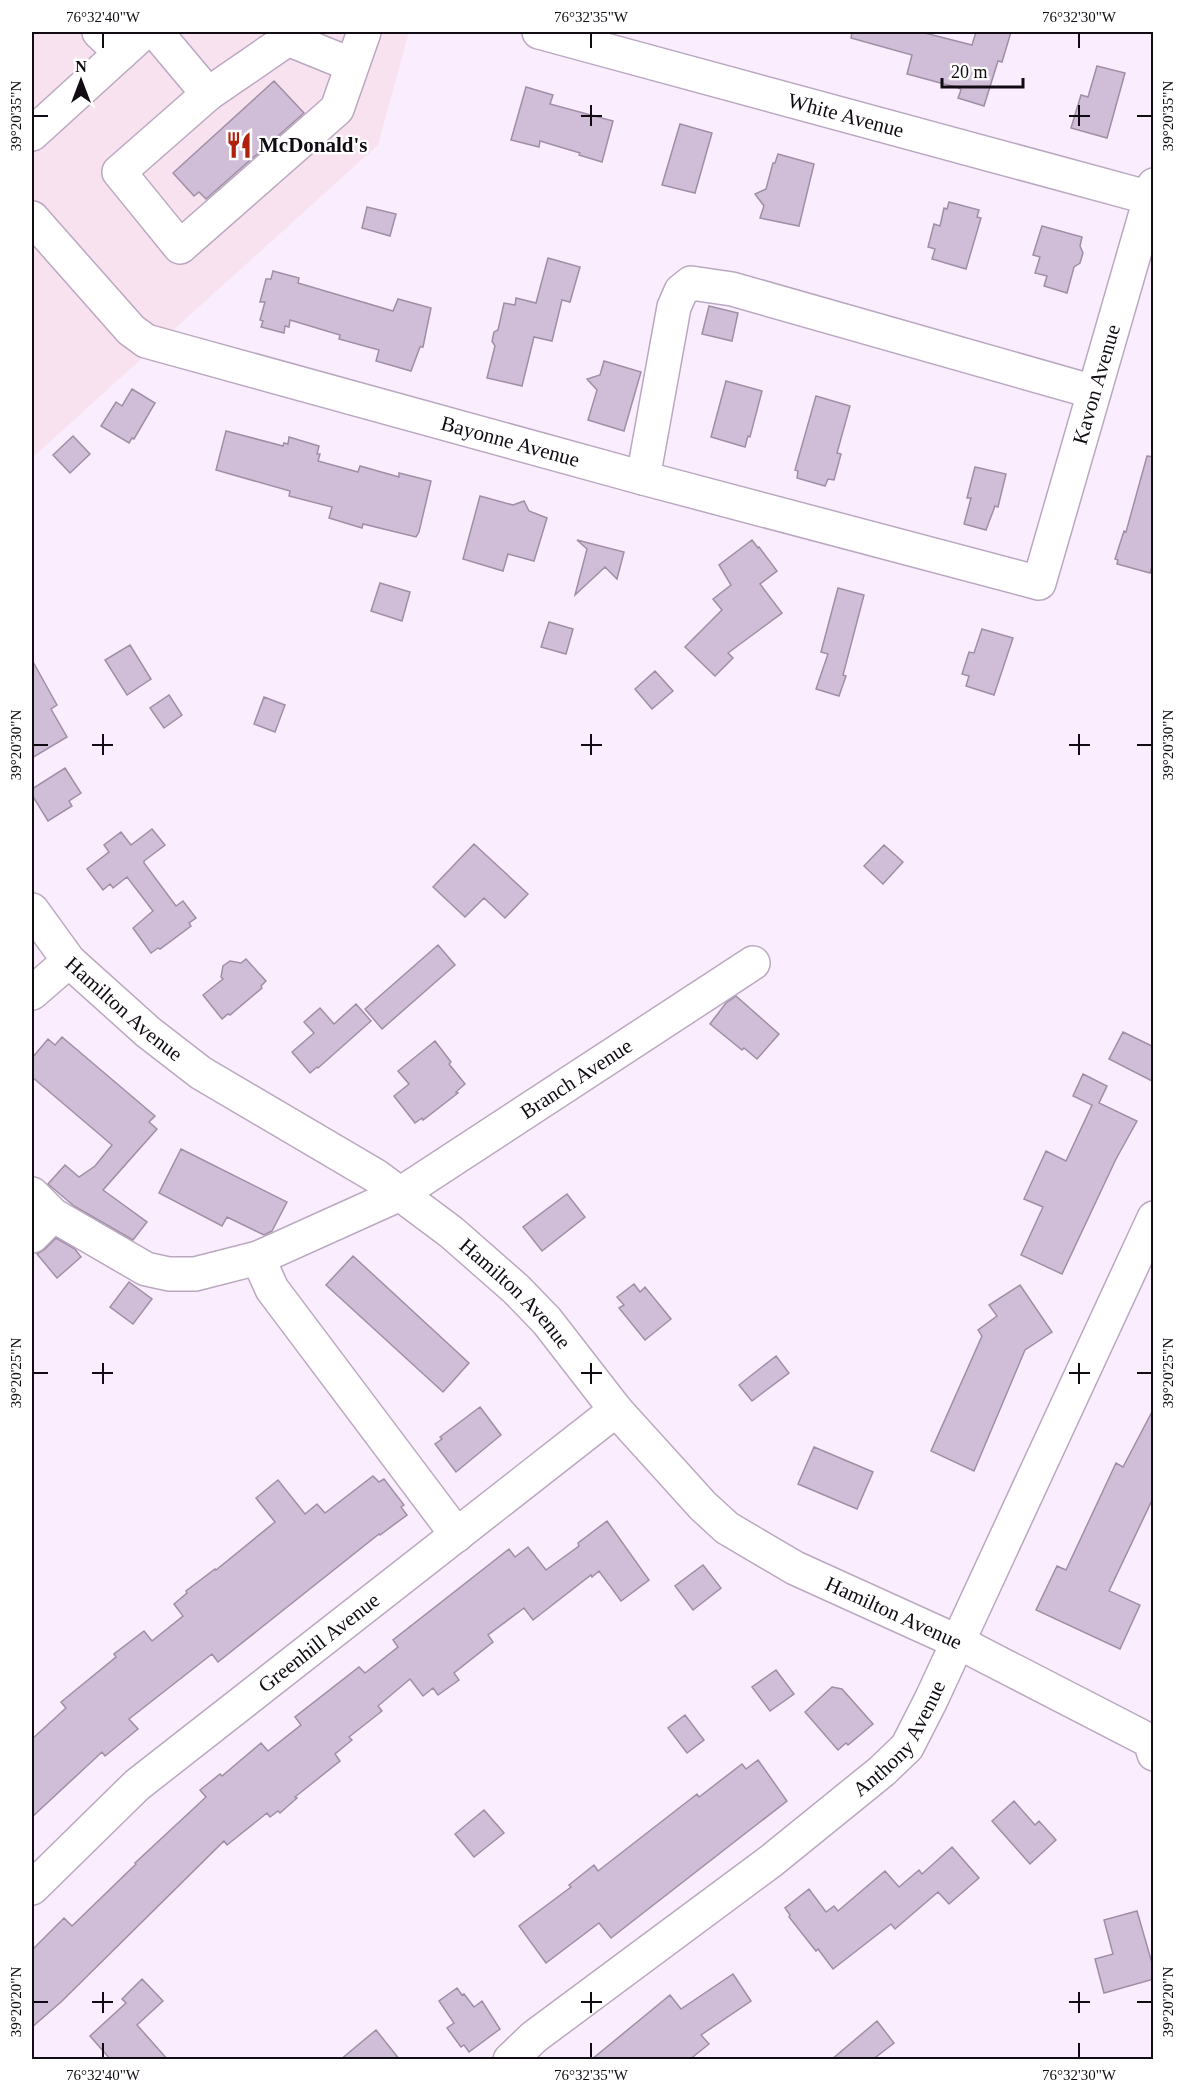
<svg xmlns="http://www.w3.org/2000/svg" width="1185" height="2091" viewBox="0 0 1185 2091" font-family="Georgia,serif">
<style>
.commercial{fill:#f8e2f0}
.building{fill:#d0bed8;stroke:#a08ea6;stroke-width:1.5}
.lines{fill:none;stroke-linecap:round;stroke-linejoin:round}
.minor-casing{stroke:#baa8c1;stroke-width:36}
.major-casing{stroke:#baa8c1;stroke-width:36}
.minor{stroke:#fff;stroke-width:33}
.major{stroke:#fff;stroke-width:33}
.ticks{fill:none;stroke:#110b13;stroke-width:2}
.labels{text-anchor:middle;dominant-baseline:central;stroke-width:4.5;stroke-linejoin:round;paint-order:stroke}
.street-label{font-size:21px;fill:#110b13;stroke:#fff}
.poi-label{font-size:21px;font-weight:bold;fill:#110b13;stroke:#fff;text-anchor:start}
.neatline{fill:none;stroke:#110b13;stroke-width:2}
.ticks-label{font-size:15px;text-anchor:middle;fill:#110b13}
</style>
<rect width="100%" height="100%" fill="#faeefe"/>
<!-- commercial -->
<path class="commercial" d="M32 32H409L378 145 32 458Z"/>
<!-- building -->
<path class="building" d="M852 32H921L972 45 976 32H1011L1002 62 998 61 984 106 958 98 961 90 959 88 907 74 912 55 851 38Z
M1097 66 1125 73 1107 138 1071 128 1081 95 1088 97Z
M274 81 304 113 206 199 199 192 194 196 173 173Z
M526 87 553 95 550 104 613 121 602 162 579 155 580 153 540 141 539 147 511 140Z
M680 124 712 133 695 193 662 185Z
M778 154 814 164 799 226 760 218 764 206 755 194 766 189 773 163H775Z
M949 202 979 210 977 217 981 218 966 269 932 259 935 249 928 247 934 224 940 226 944 208 947 209Z
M367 207 396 214 390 236 362 228Z
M1042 226 1082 237 1080 246 1083 253 1080 263 1074 267 1067 293 1044 286 1047 276 1035 273 1040 257 1033 255Z
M548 258 580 267 570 302 562 300 552 341 534 337 522 386 487 378 495 346 492 341 494 332 498 330 504 303 515 305 516 298 536 303Z
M273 271 299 278 298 283 393 311 398 299 431 308 423 347H420L411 371 376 361 379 350 339 339 340 335 290 320 289 327 285 326 284 333 261 327 263 321 260 320 265 302H260L266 279H271Z
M709 306 738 313 732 341 702 334Z
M604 361 641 372 624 431 588 420 597 390 587 379 600 375Z
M726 381 762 391 750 437 748 436 745 447 711 437Z
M132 389 155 403 134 439 132 438 129 443 101 426 116 402 122 406Z
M816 396 850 406 837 453 841 454 834 480 828 479 825 486 797 478 798 471 795 470Z
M226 431 283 446 284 443 288 444 289 437 319 446 317 454H320L318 461 358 472 360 466 399 477V473L431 481 419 532 416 537 363 524 362 528 329 518 332 507 289 496 290 491 216 470Z
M73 436 90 454 70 473 53 455Z
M1147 456 1154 457V560L1150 573 1117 564 1118 560 1115 559 1124 531 1126 532Z
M975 467 1006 474 998 507 995 506 986 530 964 524 971 498H967Z
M480 496 513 505 524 501 529 511 547 518 534 561 508 554 503 571 463 559Z
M577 540 624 552 617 579 605 567 575 595 587 549Z
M752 540 758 548 759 547 777 571 760 584 782 613 728 653 733 658 715 676 685 647 722 610 713 599 731 585 719 565Z
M380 583 410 592 402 621 371 611Z
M838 588 864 595 843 675 846 676 839 696 816 689 828 654 821 652Z
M549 622 573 629 566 654 541 647Z
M982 629 1013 638 994 695 966 686 969 676 962 674 969 652 974 653Z
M130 645 151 679 127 695 105 660Z
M32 660 57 705 51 709 67 737 32 758Z
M655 671 673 691 652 709 635 689Z
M169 695 182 715 164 728 150 708Z
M264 697 285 705 275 732 254 724Z
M65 768 81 793 69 801 72 806 48 821 32 795V789Z
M152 829 165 845 144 861V863L176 906 183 901 196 918 189 923 191 926 160 949 158 948 151 953 133 928 153 911 127 877 113 888 110 884 103 890 87 869 109 852 104 845 121 832 131 845Z
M474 844 528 894 505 918 484 898 465 917 433 887Z
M884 845 903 862 883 884 864 866Z
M438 945 455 965 382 1029 365 1009Z
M246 959 266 981 261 986 262 988 230 1015 228 1014 222 1019 203 995 223 979 221 977 223 966 230 961 241 963Z
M736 996 779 1034 757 1059 744 1048 742 1050 710 1024 726 1003Z
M356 1004 371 1021 318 1068 317 1067 310 1073 292 1052 314 1033 304 1022 320 1008 334 1024Z
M1123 1032 1154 1047V1082L1109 1059Z
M62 1037 155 1116 149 1122 157 1129 103 1190 147 1222 133 1240 74 1206 48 1184 65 1165 79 1177 95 1166 112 1145 32 1077V1058L48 1039 55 1045Z
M435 1041 451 1062 449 1064 465 1084 456 1092 458 1093 423 1120 422 1118 415 1123 394 1096 409 1084 398 1071Z
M1083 1074 1107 1086 1099 1103 1137 1121 1116 1159 1062 1274 1021 1255 1043 1207 1024 1199 1046 1151 1066 1161 1092 1105 1073 1096Z
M181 1149 287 1202 272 1231 264 1235 227 1217 222 1226 159 1193Z
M567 1194 585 1217 542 1251 523 1227Z
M56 1238 75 1249 81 1257 57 1278 37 1254 45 1249Z
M353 1256 469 1363 443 1392 326 1285Z
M129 1282 152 1299 133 1324 110 1307Z
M634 1284 640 1292 645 1287 671 1319 645 1340 619 1308 624 1305 617 1297Z
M1020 1285 1052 1332 1025 1350 974 1471 931 1451 982 1336 978 1330 997 1316 989 1305Z
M776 1356 789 1373 752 1401 739 1385Z
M480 1407 501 1435 456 1472 435 1444 442 1439 440 1437Z
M1154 1408V1496L1109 1591 1140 1605 1120 1649 1036 1610 1057 1566 1066 1570 1116 1463 1123 1467Z
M814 1447 873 1472 857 1509 798 1484Z
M373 1476 379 1482 384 1479 404 1505 401 1507 407 1515 380 1535 379 1534 218 1662 212 1654 129 1719 138 1729 105 1756 102 1752 32 1817V1739L66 1708 61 1702 116 1657 114 1654 144 1631 152 1641 183 1616 174 1604 187 1593 186 1591 215 1569 216 1570 275 1522 256 1498 278 1480 305 1514 317 1504 325 1513Z
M607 1521 649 1580 621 1601 599 1571 592 1577 591 1575 533 1620 524 1608 488 1635 493 1642 454 1673 459 1680 438 1695 433 1688 423 1696 410 1679 378 1706 382 1711 349 1737 352 1740 335 1754 340 1761 295 1797 297 1798 280 1813 278 1811 270 1817 267 1813 227 1845 224 1841 61 2002 32 2027V1950L64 1918 72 1926 136 1864 135 1863 206 1797 200 1790 220 1774 222 1776 261 1743 268 1751 301 1725 295 1717 359 1667 365 1673 398 1647 393 1640 509 1549 515 1557 528 1547 546 1570 579 1546 578 1543Z
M703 1565 721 1588 693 1610 675 1586Z
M776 1670 794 1694 770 1711 752 1687Z
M832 1687 842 1689 873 1724 848 1745 846 1743 838 1750 805 1712Z
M685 1715 704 1740 687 1753 668 1728Z
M758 1760 787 1801 611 1938 599 1923 546 1963 519 1926 571 1887 569 1885 594 1865 598 1871 697 1794 699 1797 742 1764 746 1769Z
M1014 1801 1035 1825 1039 1821 1056 1840 1030 1864 992 1821Z
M484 1810 504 1833 474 1857 455 1834Z
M952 1847 979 1878 949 1904 938 1892 895 1929 891 1924 833 1969 818 1949 816 1951 789 1917 790 1915 785 1908 809 1889 826 1912 834 1906 838 1911 885 1871 899 1887 919 1870 922 1874Z
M1137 1911 1154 1970V1979L1104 1993 1095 1959 1113 1954 1104 1920Z
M733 1974 751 2001 701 2035 709 2044 689 2060H591L670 1995 681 2009Z
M142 1979 163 2001 137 2025 168 2060H111L90 2036 126 2003 122 1999Z
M457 1988 462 1995 464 1994 474 2007 482 2001 500 2029 469 2052 464 2045 461 2047 447 2028 454 2023 439 2001Z
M877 2021 894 2043 872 2060H831Z
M376 2030 400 2060H340Z"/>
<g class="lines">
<defs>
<g id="minor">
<path d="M99 32 121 53"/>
<path d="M156 32 208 94"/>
<path id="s1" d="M539 32 1154 199"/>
<path d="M352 65 288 39 208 94 119 172 180 247 337 109 364 32"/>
<path id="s2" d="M32 218 131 330 146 341 643 478 1039 583 1154 185"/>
<path d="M643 478 674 307 681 291 691 283 732 289 1094 392"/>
<path id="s3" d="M32 910 69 961 148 1032 201 1073 376 1176 451 1232 516 1289 547 1321 616 1410 703 1506 727 1528 795 1568 956 1641 1150 1741 1154 1754"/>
<path d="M32 993 69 961"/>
<path id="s4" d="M32 1194 53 1215 146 1269 169 1274H195L258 1258 400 1194 753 963"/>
<path d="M32 1236 53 1215"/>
<path d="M258 1258 272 1289 457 1535"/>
<path id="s5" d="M32 1888 137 1785 616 1410"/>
<path id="s6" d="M510 2060 534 2037 771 1861 882 1771 907 1747 931 1700 1154 1218"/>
</g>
<path id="major" d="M32 134 144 32"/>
</defs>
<!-- minor casing -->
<use href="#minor" class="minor-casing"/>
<!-- major casing -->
<use href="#major" class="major-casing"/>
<!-- minor -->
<use href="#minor" class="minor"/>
<!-- major -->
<use href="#major" class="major"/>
</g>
<!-- ticks -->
<path class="ticks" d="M103 33V48M591 33V48M1079 33V48M591 105V126M1079 105V126M33 116H48M581 116H602M1069 116H1090M1137 116H1152M103 734V755M591 734V755M1079 734V755M33 745H48M92 745H113M581 745H602M1069 745H1090M1137 745H1152M103 1363V1384M591 1363V1384M1079 1363V1384M33 1373H48M92 1373H113M581 1373H602M1069 1373H1090M1137 1373H1152M103 1992V2013M591 1992V2013M1079 1992V2013M33 2002H48M92 2002H113M581 2002H602M1069 2002H1090M1137 2002H1152M103 2043V2058M591 2043V2058M1079 2043V2058"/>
<!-- icons -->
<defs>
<symbol id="restaurant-bare" viewBox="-9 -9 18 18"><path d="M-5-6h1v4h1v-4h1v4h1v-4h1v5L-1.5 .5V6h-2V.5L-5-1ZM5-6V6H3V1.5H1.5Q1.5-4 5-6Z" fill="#af210c" stroke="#fff" stroke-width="2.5" paint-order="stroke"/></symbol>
</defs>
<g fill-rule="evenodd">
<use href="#restaurant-bare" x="220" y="126" width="38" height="38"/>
</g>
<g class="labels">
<!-- street labels -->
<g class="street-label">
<text stroke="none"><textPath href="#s1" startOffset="318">White Avenue</textPath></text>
<text stroke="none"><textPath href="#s2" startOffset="1300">Kavon Avenue</textPath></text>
<text stroke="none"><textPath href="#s2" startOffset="546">Bayonne Avenue</textPath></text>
<text stroke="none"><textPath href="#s3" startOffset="136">Hamilton Avenue</textPath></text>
<text stroke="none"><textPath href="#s4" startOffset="618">Branch Avenue</textPath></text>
<text stroke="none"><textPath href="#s3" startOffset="622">Hamilton Avenue</textPath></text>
<text stroke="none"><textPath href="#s3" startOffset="1126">Hamilton Avenue</textPath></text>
<text stroke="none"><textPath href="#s5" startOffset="378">Greenhill Avenue</textPath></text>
<text stroke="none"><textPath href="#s6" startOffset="508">Anthony Avenue</textPath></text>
</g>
<!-- poi labels -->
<g class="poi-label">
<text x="259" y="145">McDonald's</text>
</g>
</g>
<!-- border -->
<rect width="1185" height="2091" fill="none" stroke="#ffffff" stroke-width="66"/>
<!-- north arrow -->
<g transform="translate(81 81)" stroke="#ffffff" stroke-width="4.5" paint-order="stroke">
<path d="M0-4.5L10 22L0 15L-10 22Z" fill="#110b13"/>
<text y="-9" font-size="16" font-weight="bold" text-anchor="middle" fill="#110b13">N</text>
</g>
<!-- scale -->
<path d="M942 78v9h81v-9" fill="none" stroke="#110b13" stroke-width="3"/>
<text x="951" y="78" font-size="18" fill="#110b13" stroke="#ffffff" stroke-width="4.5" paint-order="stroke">20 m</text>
<rect x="33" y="33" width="1119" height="2025" class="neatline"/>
<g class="ticks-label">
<text x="103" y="22">76°32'40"W</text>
<text x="591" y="22">76°32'35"W</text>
<text x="1079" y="22">76°32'30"W</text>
<text transform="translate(16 116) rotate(-90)" y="5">39°20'35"N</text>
<text transform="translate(1168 116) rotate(-90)" y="5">39°20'35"N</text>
<text transform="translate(16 745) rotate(-90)" y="5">39°20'30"N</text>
<text transform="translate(1168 745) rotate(-90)" y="5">39°20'30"N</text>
<text transform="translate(16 1373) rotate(-90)" y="5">39°20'25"N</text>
<text transform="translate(1168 1373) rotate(-90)" y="5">39°20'25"N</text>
<text transform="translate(16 2002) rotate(-90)" y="5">39°20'20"N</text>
<text transform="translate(1168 2002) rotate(-90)" y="5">39°20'20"N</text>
<text x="103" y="2080">76°32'40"W</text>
<text x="591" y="2080">76°32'35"W</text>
<text x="1079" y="2080">76°32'30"W</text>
</g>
</svg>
